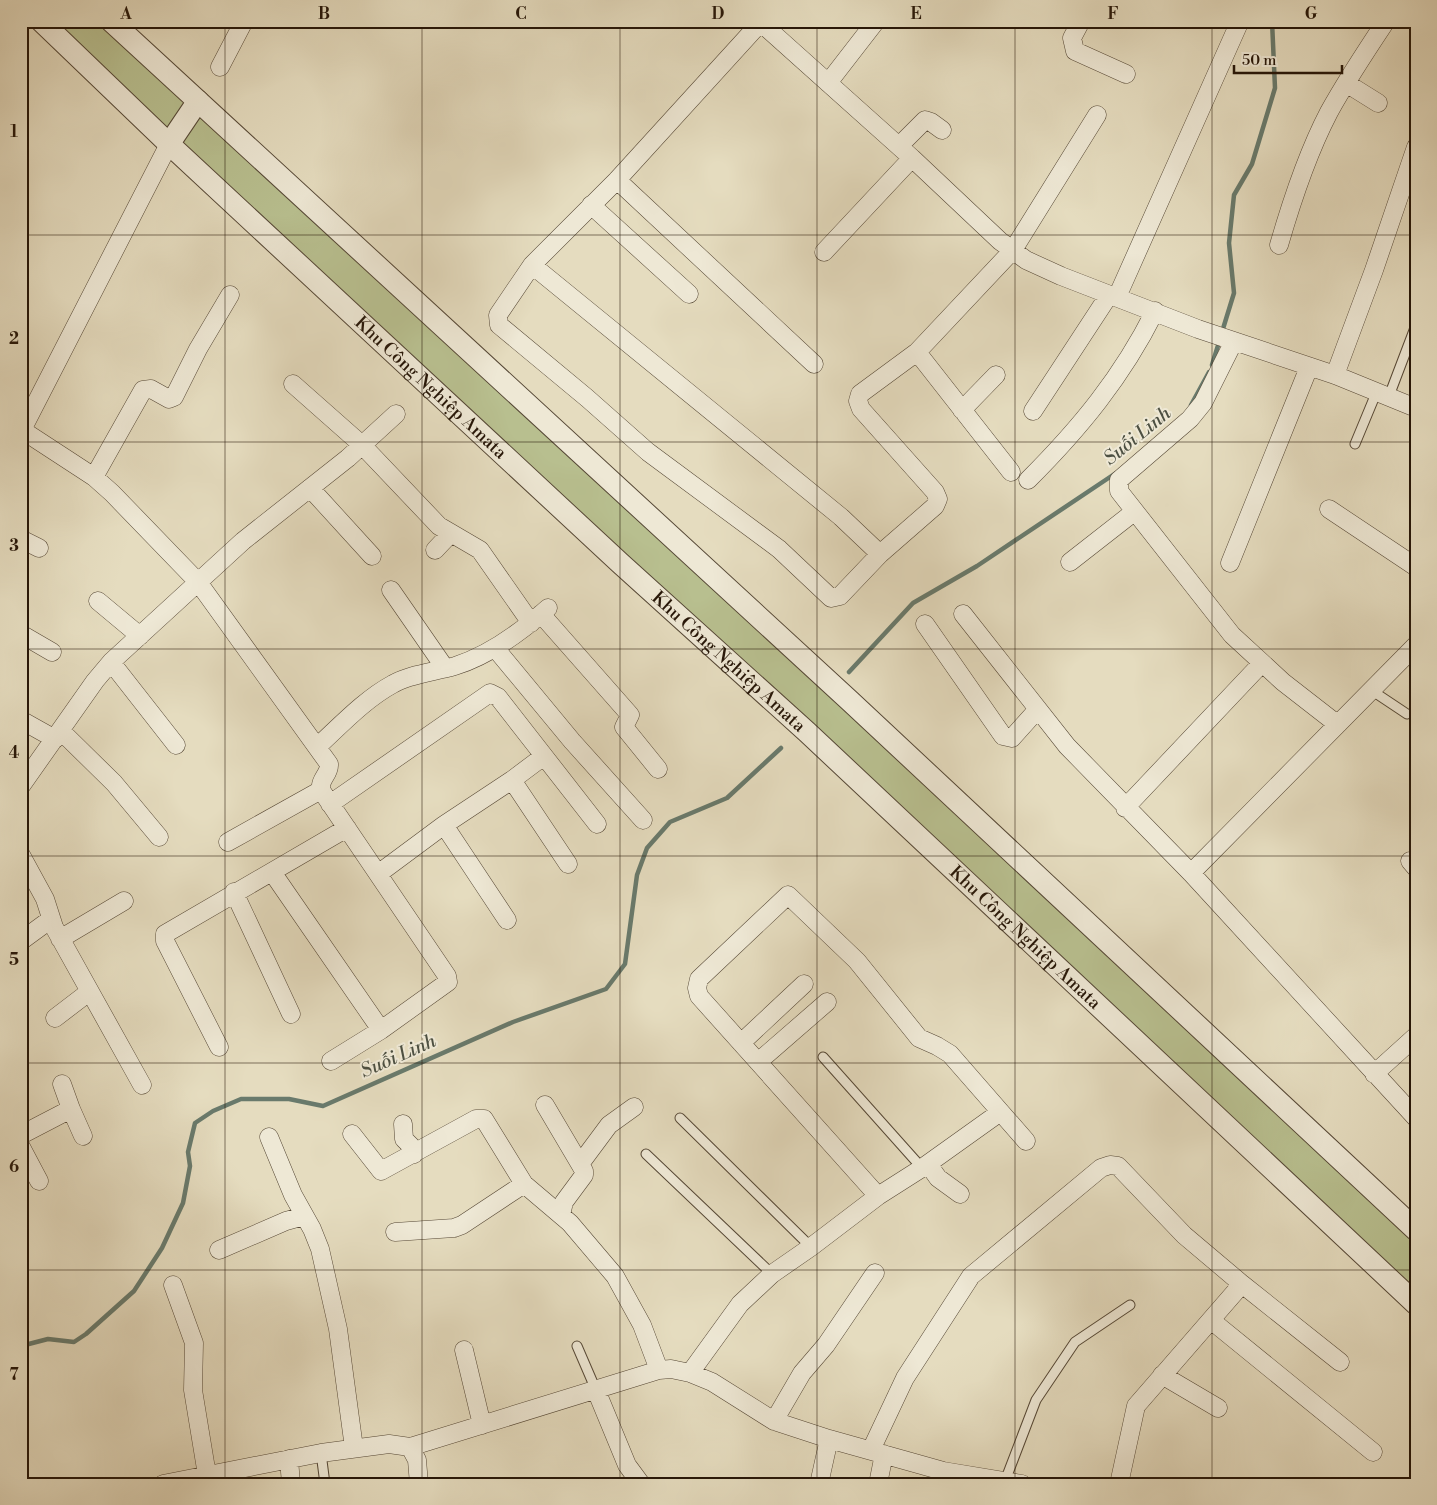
<svg xmlns="http://www.w3.org/2000/svg" width="1437" height="1505" viewBox="0 0 1437 1505" font-family="'Libre Bodoni',serif">
<style>
.green{fill:#b8bf8f;stroke:#6f6a4c}
.lines{fill:none;stroke-linecap:round;stroke-linejoin:round}
.stream{stroke:#697a6c;stroke-width:4.5}
.service-casing{stroke:#564836;stroke-width:11}
.minor-casing{stroke:#564836;stroke-width:19}
.tertiary-casing{stroke:#564836;stroke-width:23}
.service{stroke:#eee8d5;stroke-width:9}
.minor{stroke:#eee8d5;stroke-width:18}
.tertiary{stroke:#eee8d5;stroke-width:21}
.grid{fill:none;stroke:#261608;stroke-width:1;stroke-opacity:0.55}
.labels{text-anchor:middle;dominant-baseline:central;stroke-width:4;stroke-linejoin:round;paint-order:stroke}
.street-label{font-size:18px;fill:#261608;stroke:#eee8d5}
.water-label{font-size:19px;font-style:italic;fill:#4d5042;stroke:#eee8d5}
.neatline{fill:none;stroke:#261608;stroke-width:2}
.grid-label{font-size:16px;text-anchor:middle;font-weight:bold;fill:#261608}
</style>
<rect width="100%" height="100%" fill="#e5dcbf"/>
<filter id="stains"><feTurbulence type="fractalNoise" baseFrequency=".004" numOctaves="4"/><feColorMatrix values="0 0 0 0 .2 0 0 0 0 .09 0 0 0 0 .02 0 0 0 .5 -.17"/></filter>
<radialGradient id="worn" r=".72"><stop offset=".6" stop-color="#630" stop-opacity="0"/><stop offset="1" stop-color="#630" stop-opacity=".3"/></radialGradient>
<!-- green -->
<path class="green" d="M53 21H99L190 105 170 133Z
M197 111 846 708 1416 1241V1292L177 140Z"/>
<g class="lines">
<!-- stream -->
<path class="stream" d="M1222 332 1234 293 1229 243 1234 195 1252 164 1275 88 1272 21
M1212 365 1220 339
M1191 405 1209 372
M849 672 913 603 977 566 1116 473
M21 1346 48 1339 74 1342 86 1334 134 1291 162 1248 183 1203 190 1166 188 1152 195 1123 213 1111 241 1099H289L323 1106 513 1022 606 989 625 964 637 875 647 848 670 822 727 798 781 748"/>
<defs>
<path id="service" d="M1389 396 1416 325
M1355 444 1377 391
M1371 690 1407 714
M823 1057 922 1168
M680 1118 811 1247
M646 1154 772 1274
M577 1346 596 1390
M321 1453 325 1484
M1005 1481 1036 1400 1075 1342 1130 1305"/>
<path id="minor" d="M759 21 912 158 1000 241 1026 260 1061 276 1198 329 1335 375 1416 408
M1081 21 1072 38 1075 51 1126 74
M761 22 617 180 532 265 498 315 499 325 587 398 648 452 779 549 831 598 840 596 880 554 935 506 938 499 935 492 861 409 858 401 860 394 917 352 1013 250 1097 115
M220 67 244 21
M828 83 876 21
M1346 83 1378 103
M899 146 925 120 931 122 942 130
M617 180 814 364
M591 205 689 294
M1279 245C1292 200 1307 154 1329 112 1346 81 1366 51 1386 21
M824 252 912 158
M532 265 841 517 880 554
M1117 297 1240 21
M1234 341 1203 403 1190 419 1119 480V491L1232 635 1283 682 1337 724
M917 352 1011 472
M1335 375 1374 270 1416 147
M293 384 362 445 439 526 480 550 531 623
M962 410 996 375
M1033 411 1109 295
M22 430 94 477 112 493 198 582 329 764C330 774 319 779 321 790L447 976 448 982 381 1030 331 1061
M21 432 169 144
M94 477 143 390 151 389 169 399 174 397 198 349 230 295
M1028 480C1080 428 1122 377 1155 311
M310 488 372 556
M1329 509 1416 567
M21 539 39 548
M435 550 451 533
M1070 562 1134 512
M1230 563 1309 367
M391 590 445 668
M98 601 140 636
M541 614 630 715 624 727 658 769
M963 614 1067 746 1191 873 1416 1118
M925 624 1003 736 1012 738 1038 709
M21 634 52 652
M495 648 572 741 643 820
M111 662 176 745
M21 720 55 739
M61 731 114 783 159 837
M317 747C340 726 365 699 393 684 410 674 435 672 455 666 490 655 521 632 548 608
M544 756 597 824
M21 786 95 681 111 662 243 541 348 458 396 414
M330 804 490 693 498 697 544 756 512 780
M1125 808 1262 663
M444 825 507 920
M228 842 321 790
M21 855 45 899 54 927 142 1085
M1410 861 1416 868
M272 872 381 1030
M1191 873 1416 645
M378 874 444 825 512 780 568 864
M234 892 291 1014
M60 939 124 901
M21 941 51 919
M55 1018 89 992
M741 1043 804 984
M219 1047 165 941V934L347 828
M758 1062 827 1002
M1374 1074 1416 1036
M545 1105 584 1171V1175L564 1202 561 1215
M71 1109 83 1136
M403 1124 404 1139 411 1146 414 1154
M352 1134 381 1171 476 1119H484L524 1184 570 1223 615 1276 642 1325 659 1370
M21 1135 71 1109 62 1084
M269 1137 293 1195 312 1229 320 1249 338 1329 354 1448
M21 1147 39 1181
M580 1164 609 1125 634 1107
M928 1164 938 1178 960 1194
M878 1196 699 996 697 988 699 979 788 895 857 961 919 1038 937 1046 950 1054 1026 1141
M395 1232 454 1228 462 1225 524 1184
M219 1250 286 1221 304 1216
M1242 1284 1340 1362
M173 1285 194 1343 193 1390 207 1475
M1212 1321 1373 1452
M464 1350 482 1425
M690 1373 740 1304 772 1274 811 1247 878 1196 922 1168 999 1113
M1162 1375 1218 1408
M596 1390 627 1465 641 1484
M774 1421 802 1373 826 1345 875 1273
M410 1447 659 1370 671 1369 690 1373 712 1382 774 1421 829 1439 943 1471 1022 1484
M871 1450 905 1378 971 1276 1101 1168 1110 1165 1118 1166 1184 1235 1242 1284 1136 1406 1119 1484
M289 1459 291 1484
M163 1484 321 1453 389 1444 410 1447 417 1460 419 1484
M819 1484 829 1439
M878 1484 884 1454"/>
<g id="tertiary">
<path id="s1" d="M41 21 169 144 620 563 807 732 1416 1304"/>
<path d="M111 21 850 701 1416 1230"/>
<path d="M169 144 198 101"/>
</g>
</defs>
<!-- service casing -->
<use href="#service" class="service-casing"/>
<!-- minor casing -->
<use href="#minor" class="minor-casing"/>
<!-- tertiary casing -->
<use href="#tertiary" class="tertiary-casing"/>
<!-- service -->
<use href="#service" class="service"/>
<!-- minor -->
<use href="#minor" class="minor"/>
<!-- tertiary -->
<use href="#tertiary" class="tertiary"/>
</g>
<!-- grid -->
<path class="grid" d="M225 21V1484M422 21V1484M620 21V1484M817 21V1484M1015 21V1484M1212 21V1484M21 235H1416M21 442H1416M21 649H1416M21 856H1416M21 1063H1416M21 1270H1416"/>
<g class="labels">
<!-- street labels -->
<g class="street-label">
<text stroke="none"><textPath href="#s1" startOffset="535">Khu Công Nghiệp Amata</textPath></text>
<text stroke="none"><textPath href="#s1" startOffset="940">Khu Công Nghiệp Amata</textPath></text>
<text stroke="none"><textPath href="#s1" startOffset="1345">Khu Công Nghiệp Amata</textPath></text>
</g>
<!-- water labels -->
<g class="water-label">
<text transform="translate(1137 436) rotate(-39)">Suối Linh</text>
<text transform="translate(398 1056) rotate(-24)">Suối Linh</text>
</g>
</g>
<!-- margin -->
<rect width="1437" height="1505" fill="none" stroke="#e5dcbf" stroke-width="55"/>
<!-- scale -->
<path d="M1234 65v8h108v-8" fill="none" stroke="#261608" stroke-width="2.5"/>
<text x="1242" y="65" font-size="15" fill="#261608" stroke="#eee8d5" stroke-width="4" paint-order="stroke">50 m</text>
<rect x="28" y="28" width="1382" height="1450" class="neatline"/>
<g class="grid-label">
<text x="126" y="19">A</text>
<text x="324" y="19">B</text>
<text x="521" y="19">C</text>
<text x="718" y="19">D</text>
<text x="916" y="19">E</text>
<text x="1113" y="19">F</text>
<text x="1311" y="19">G</text>
<text x="14" y="137">1</text>
<text x="14" y="344">2</text>
<text x="14" y="551">3</text>
<text x="14" y="758">4</text>
<text x="14" y="965">5</text>
<text x="14" y="1172">6</text>
<text x="14" y="1380">7</text>
</g>
<rect width="100%" height="100%" filter="url(#stains)"/>
<rect width="100%" height="100%" fill="url(#worn)"/>
</svg>
